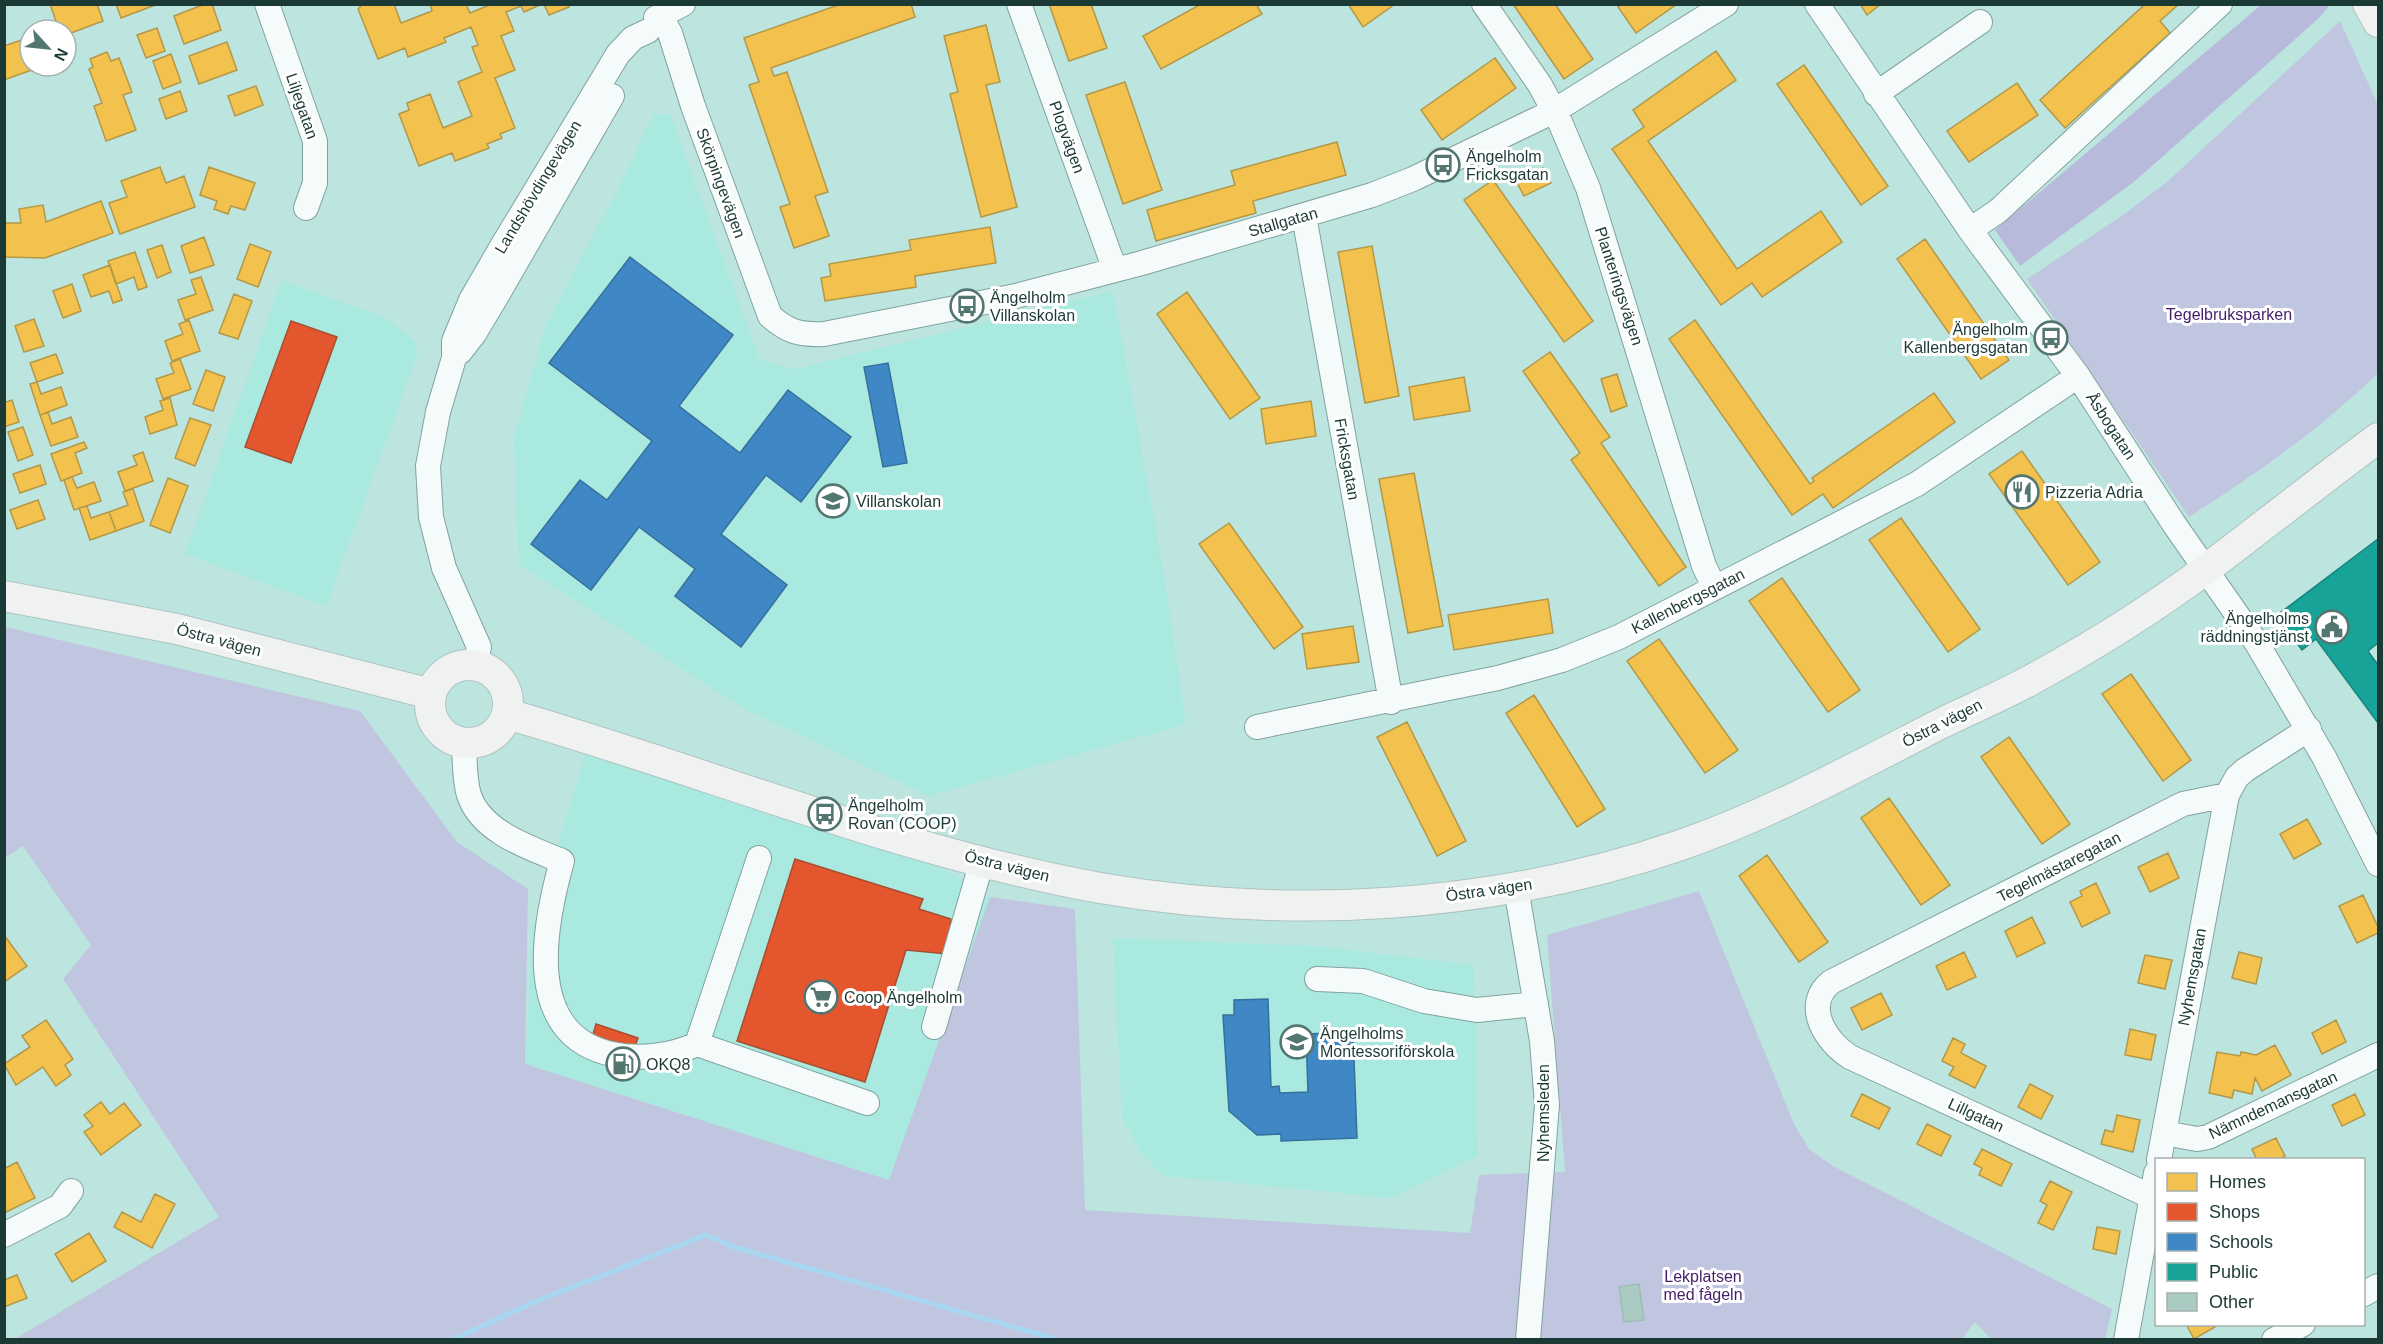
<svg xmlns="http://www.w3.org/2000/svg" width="2383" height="1344" viewBox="0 0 2383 1344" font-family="Arial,sans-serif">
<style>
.built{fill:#a9e9e0}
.green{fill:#c0c6e0}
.forest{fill:#b8badb}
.homes{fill:#f2c14e;stroke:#b29847;stroke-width:1.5}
.shops{fill:#e4572e;stroke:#a84e30;stroke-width:1.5}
.schools{fill:#3f88c5;stroke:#34719a;stroke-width:1.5}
.public{fill:#17a398;stroke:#18847b;stroke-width:1.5}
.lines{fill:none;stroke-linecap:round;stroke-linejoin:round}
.stream{stroke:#a8d7f2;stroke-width:5}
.building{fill:#a9cbc1;stroke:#9ebcb4;stroke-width:1.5}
.minor-casing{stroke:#82a29e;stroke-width:26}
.major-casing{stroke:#aec3c0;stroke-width:32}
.minor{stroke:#f5fbfa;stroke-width:24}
.major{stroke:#f0f2f2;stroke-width:30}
.labels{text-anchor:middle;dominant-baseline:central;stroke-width:6;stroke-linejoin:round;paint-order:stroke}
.street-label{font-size:16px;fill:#1b3a36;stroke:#fff}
.poi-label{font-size:16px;fill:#1b3a36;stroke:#fff;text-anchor:start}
.park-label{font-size:16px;fill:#451d69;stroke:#fff}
</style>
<rect width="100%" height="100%" fill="#bde5df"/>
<!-- built -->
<path class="built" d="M654 114H670L760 360 795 369 1113 291 1164 575 1186 724 929 796 743 708 519 564 514 438 546 325 614 196Z
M282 280 388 319 414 341 418 353 326 606 185 554Z
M585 755 929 861 990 897 889 1180 525 1064 533 928Z
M1113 938 1317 946 1474 965 1478 1156 1392 1198 1165 1176 1143 1156 1122 1118Z"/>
<!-- green -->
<path class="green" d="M2340 21 2378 105V373C2321 429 2256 474 2189 517L2027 279 2123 215 2167 182Z
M5 627 360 711 457 842 528 889 525 1064 889 1180 990 897 1075 909 1085 1210 1470 1233 1479 1175 1565 1172 1547 935 1699 891 1794 1124 1809 1149 1833 1166 2112 1309 2105 1340 1991 1339 1975 1322 1961 1340 15 1339 219 1217 63 979 91 945 23 846 5 858Z"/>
<!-- forest -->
<path class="forest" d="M2261 5H2330L2319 18 2135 181 2020 266 1995 230Z"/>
<!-- homes -->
<path class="homes" d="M50 4H97L103 21 66 35V30H59Z
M116 4H158L121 18Z
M205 4H212L221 30 184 44 174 16Z
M363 4H394L401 23 432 11 430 4H466L470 13 492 4H542L524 12 521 6 506 12 514 31 501 36 515 70 495 78 515 128 500 134 502 138 487 144 489 148 455 161 452 153 419 166 399 114 409 110 407 103 430 94 443 128 472 116 458 82 482 72 472 47 478 45 471 27 444 38 446 42 408 57 405 48 378 59 358 9Z
M544 4H568L569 7 549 15Z
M841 4H911L915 17 771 68 774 76 787 72 828 192 815 196 829 236 794 248 780 207 790 204 749 85 759 82 744 38Z
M1049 4H1091L1107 48 1069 61Z
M1201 4H1256L1262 14 1161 69 1143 36Z
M1348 4H1395L1363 27Z
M1513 4H1555L1593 59 1564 79Z
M1622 4H1677L1636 33 1618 7Z
M1860 4H1881L1867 15Z
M2142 4H2179L2160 21 2170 33 2065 128 2040 100 2143 6Z
M986 25 1000 82 986 85 1017 207 981 217 950 94 958 92 944 36Z
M157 28 165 51 146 58 137 35Z
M30 37V66H43L4 80V46Z
M227 42 237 70 199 84 189 56Z
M1716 51 1736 80 1648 141 1737 269 1821 211 1842 242 1762 297 1752 283 1721 305 1612 149 1644 127 1633 110Z
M107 52 111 61 119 58 132 92 123 95 136 130 106 141 94 106 102 103 89 69 93 67 90 59Z
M171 54 181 82 163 89 153 61Z
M1495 58 1516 88 1442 140 1421 110Z
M1804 65 1888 186 1861 205 1777 84Z
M1125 82 1162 190 1123 204 1086 95Z
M2017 83 2038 115 1969 162 1947 131Z
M256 86 263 105 235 116 228 96Z
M180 91 187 111 166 119 159 99Z
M1337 142 1346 175 1253 201 1256 213 1156 241 1147 210 1235 185 1231 171Z
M160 167 166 183 184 176 195 207 120 234 109 203 127 197 121 181Z
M209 167 255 183 245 210 231 206 228 214 214 209 217 201 200 195Z
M1543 168 1551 183 1524 196 1516 181Z
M1493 180 1593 321 1564 342 1464 200Z
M101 201 113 233 45 258 4 257V223H21L19 209 43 205 46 222Z
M990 227 996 263 915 276 916 287 825 301 821 278 831 276 829 264 911 250 909 240Z
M204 237 214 265 190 273 181 246Z
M1925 239 2009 360 1981 379 1897 259Z
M250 244 271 252 258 287 237 279Z
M162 245 171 272 157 278 147 250Z
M1372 246 1399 396 1365 403 1338 252Z
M135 252 147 287 138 290 134 277 116 284 108 261Z
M110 265 122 300 113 303 109 291 91 297 83 275Z
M201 277 213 310 185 320 178 300 196 294 191 280Z
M72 284 81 311 63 318 53 291Z
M1187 292 1260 398 1230 419 1157 314Z
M234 294 252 301 238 339 219 333Z
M34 319 44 346 24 352 15 326Z
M189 320 200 351 172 361 165 341 183 334 179 324Z
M1695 320 1810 484 1814 481 1812 478 1934 393 1955 422 1833 508 1823 494 1792 515 1669 339Z
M1550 352 1610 437 1601 443 1686 567 1659 586 1571 460 1580 453 1523 371Z
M56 354 63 373 37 382 30 363Z
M180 359 191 389 163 399 156 379 174 373 170 363Z
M206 370 225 377 213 411 193 404Z
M1617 374 1627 406 1611 412 1601 379Z
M1464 377 1470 411 1414 420 1409 387Z
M37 382 41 394 61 387 67 405 40 415 30 384Z
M170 398 177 425 150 434 145 417 163 410 160 401Z
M12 400 19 422 4 427V403Z
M1311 401 1316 436 1266 444 1261 409Z
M48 412 52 424 71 417 78 437 51 446 40 415Z
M190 418 211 425 195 466 175 458Z
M23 427 33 455 18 461 8 432Z
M84 442 87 448 75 453 82 473 61 481 51 454Z
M2022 451 2100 562 2068 585 1989 474Z
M143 452 153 481 125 491 118 472 137 465 133 456Z
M40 465 46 484 20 493 13 474Z
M1414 473 1443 626 1408 633 1379 479Z
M72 477 77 488 94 482 101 501 74 510 64 480Z
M168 478 188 486 170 533 150 525Z
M133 489 144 521 116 531 109 512 128 505 123 492Z
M38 500 45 519 17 529 10 510Z
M87 506 91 518 109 512 116 531 90 540 79 508Z
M1901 518 1980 629 1948 652 1869 540Z
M1229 523 1303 627 1274 649 1199 544Z
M1782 578 1860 690 1828 712 1749 601Z
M1548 599 1553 633 1454 650 1448 615Z
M1353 626 1359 662 1307 669 1302 634Z
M1659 639 1738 750 1705 773 1627 661Z
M2131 674 2191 760 2163 781 2102 694Z
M1534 695 1605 809 1577 827 1506 713Z
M1407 722 1466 841 1437 856 1377 737Z
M2009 737 2070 824 2042 844 1981 757Z
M1889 798 1950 885 1921 905 1861 818Z
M2307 819 2321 844 2294 859 2280 834Z
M2168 853 2179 878 2150 892 2138 867Z
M1767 855 1828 942 1799 962 1739 876Z
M2096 883 2110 913 2082 927 2070 902 2082 896 2080 891Z
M2363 895 2378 927V933L2357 943 2339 906Z
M2032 917 2045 943 2017 957 2005 931Z
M4 935 27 966 4 982Z
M1964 952 1976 977 1947 990 1936 966Z
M2239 952 2262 958 2256 984 2232 978Z
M2145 955 2172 960 2165 989 2138 983Z
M1881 993 1892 1015 1862 1030 1851 1008Z
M46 1020 73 1059 65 1065 71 1075 56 1086 43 1067 16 1085 4 1064 30 1047 22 1036Z
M2336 1020 2346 1042 2322 1054 2312 1033Z
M2130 1029 2156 1035 2151 1060 2125 1055Z
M1953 1038 1965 1044 1961 1053 1986 1066 1975 1088 1949 1075 1954 1067 1942 1061Z
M2275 1045 2291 1075 2262 1091 2255 1078 2252 1094 2234 1090 2232 1098 2209 1093 2217 1052 2240 1056 2241 1052 2256 1055Z
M2030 1084 2053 1096 2041 1119 2018 1107Z
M1862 1094 1890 1108 1879 1129 1851 1116Z
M2355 1094 2365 1115 2342 1126 2332 1105Z
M101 1102 110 1114 124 1103 141 1125 101 1155 84 1132 93 1126 84 1115Z
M2117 1115 2140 1120 2133 1152 2101 1144 2105 1130 2113 1132Z
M1927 1124 1951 1136 1941 1156 1917 1144Z
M2276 1138 2285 1156 2278 1160H2257L2252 1149Z
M1982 1149 2012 1164 2001 1186 1979 1175 1982 1168 1974 1164Z
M17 1162 35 1198 4 1213V1169Z
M2050 1181 2072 1192 2053 1230 2038 1223 2047 1205 2040 1201Z
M155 1194 175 1204 152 1248 114 1227 122 1212 141 1222Z
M2097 1227 2120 1231 2116 1254 2093 1249Z
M89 1233 106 1261 72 1282 55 1254Z
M17 1275 27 1298 4 1307V1280Z
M2186 1324H2214L2215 1327 2194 1339Z"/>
<!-- shops -->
<path class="shops" d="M291 321 337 337 291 463 245 447Z
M795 859 923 899 919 909 951 919 947 954 906 950 865 1082 737 1041Z
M596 1024 638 1038 633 1052 592 1038Z"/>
<!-- schools -->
<path class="schools" d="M630 257 733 335 679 406 740 453 788 390 851 437 801 502 766 475 721 534 787 585 741 647 675 596 695 569 639 527 591 590 531 544 580 480 607 500 652 441 549 363Z
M888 363 907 463 883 467 864 367Z
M1268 999 1271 1087 1279 1086 1280 1093 1308 1092 1306 1034 1353 1032 1357 1138 1281 1141V1134L1257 1135 1229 1111 1223 1015H1234V1000Z"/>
<!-- public -->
<path class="public" d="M2378 539V643L2368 651 2378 665V723L2316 639 2302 650 2276 616Z"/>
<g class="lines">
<!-- stream -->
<path class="stream" d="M452 1340 534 1302 706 1235 734 1247 1059 1340"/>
</g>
<!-- building -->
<path class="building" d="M1639 1284 1644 1320 1624 1322 1619 1287Z"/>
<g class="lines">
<defs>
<path id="minor" d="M267 4 315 141V183L306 208
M1019 4 1115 270
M1484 4 1540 85 1560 122 1588 188 1704 566 1714 587
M1817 4 1970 230 2078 376 2174 524 2256 642 2324 757 2378 864
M656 18 665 24 670 33 693 106 770 316C788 332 800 335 824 334L1016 296 1142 263 1372 195 1413 179 1554 111 1726 4
M656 18 683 4
M1876 94 1980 22
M1304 216 1391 702
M1970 230 1998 211 2220 4
M460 352 474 334 499 292 612 96
M475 666 479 647 444 568 431 517 428 466 438 412 454 358V341L471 300 501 248 618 54 633 38 648 31
M1257 727 1498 678 1562 660 1619 637 1917 484 2078 376
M464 743C465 760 464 779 469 795 481 832 530 848 562 861 544 925 522 1035 612 1054 640 1060 672 1056 697 1044L759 858
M1516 888 1542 1041 1547 1105 1528 1340
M1317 979 1363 981 1424 1001 1477 1010 1536 1004
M934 1027 982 861
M697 1044 867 1103
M2164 1133 2197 1139 2208 1137 2378 1055
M2159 1160 2227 795 2237 777 2245 770 2309 729
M2152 1197 1850 1057C1826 1042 1802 1005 1831 982L2183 804 2227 795
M4 1235 60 1206 71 1191
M2364 1294 2378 1286
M2126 1340 2156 1173
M2274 1340 2303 1324"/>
<path id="major" d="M2368 4 2378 22
M4 596 177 629 431 694
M430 704a39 39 0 1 1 78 0a39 39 0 1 1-78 0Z
M507 714C703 770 900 852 1100 888 1292 921 1497 908 1681 845 1770 814 1854 768 1938 725 1968 710 2000 697 2029 681 2090 648 2154 608 2209 567 2266 524 2321 480 2378 438"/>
</defs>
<!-- minor casing -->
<use href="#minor" class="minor-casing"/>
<!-- major casing -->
<use href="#major" class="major-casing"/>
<!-- minor -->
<use href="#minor" class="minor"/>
<!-- major -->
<use href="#major" class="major"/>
</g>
<!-- icons -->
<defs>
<symbol id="bus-ring" viewBox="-11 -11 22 22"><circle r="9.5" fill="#fff" stroke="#547671" stroke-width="1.5"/><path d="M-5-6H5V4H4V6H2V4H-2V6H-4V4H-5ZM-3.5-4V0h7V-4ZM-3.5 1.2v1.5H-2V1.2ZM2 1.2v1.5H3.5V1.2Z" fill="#547671"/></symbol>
<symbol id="restaurant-ring" viewBox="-11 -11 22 22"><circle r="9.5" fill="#fff" stroke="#547671" stroke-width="1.5"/><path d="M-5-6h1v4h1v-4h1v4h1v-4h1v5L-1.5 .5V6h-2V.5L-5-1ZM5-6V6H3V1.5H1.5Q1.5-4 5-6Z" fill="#547671"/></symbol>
<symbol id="school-ring" viewBox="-11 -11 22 22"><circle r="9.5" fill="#fff" stroke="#547671" stroke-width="1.5"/><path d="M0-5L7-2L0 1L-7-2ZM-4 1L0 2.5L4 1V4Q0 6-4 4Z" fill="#547671"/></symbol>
<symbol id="civic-ring" viewBox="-11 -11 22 22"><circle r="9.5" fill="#fff" stroke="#547671" stroke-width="1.5"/><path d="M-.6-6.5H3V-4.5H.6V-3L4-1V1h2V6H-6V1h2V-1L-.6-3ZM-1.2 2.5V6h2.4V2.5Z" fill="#547671"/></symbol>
<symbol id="supermarket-ring" viewBox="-11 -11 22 22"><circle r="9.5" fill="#fff" stroke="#547671" stroke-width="1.5"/><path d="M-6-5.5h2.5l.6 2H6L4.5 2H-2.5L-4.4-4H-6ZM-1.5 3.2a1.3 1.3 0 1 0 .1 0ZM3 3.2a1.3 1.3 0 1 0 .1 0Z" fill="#547671"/></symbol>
<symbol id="fuel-ring" viewBox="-11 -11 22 22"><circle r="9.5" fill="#fff" stroke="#547671" stroke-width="1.5"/><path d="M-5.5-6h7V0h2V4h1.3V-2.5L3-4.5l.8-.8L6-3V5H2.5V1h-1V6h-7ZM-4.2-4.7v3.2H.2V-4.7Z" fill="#547671"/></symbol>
</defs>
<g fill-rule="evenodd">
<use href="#bus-ring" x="1424" y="146" width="38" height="38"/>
<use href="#bus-ring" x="948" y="287" width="38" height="38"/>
<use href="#bus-ring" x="2032" y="319" width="38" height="38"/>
<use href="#restaurant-ring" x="2003" y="473" width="38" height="38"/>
<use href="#school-ring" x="814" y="482" width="38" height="38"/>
<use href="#civic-ring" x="2313" y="608" width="38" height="38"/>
<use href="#bus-ring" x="806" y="795" width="38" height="38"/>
<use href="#supermarket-ring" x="802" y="978" width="38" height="38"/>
<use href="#school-ring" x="1278" y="1023" width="38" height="38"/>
<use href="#fuel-ring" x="604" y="1045" width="38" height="38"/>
</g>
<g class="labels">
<!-- street labels -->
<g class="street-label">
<text transform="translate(302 106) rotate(71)">Liljegatan</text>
<text transform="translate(1067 137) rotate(70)">Plogvägen</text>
<text transform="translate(721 183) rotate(70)">Skörpingevägen</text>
<text transform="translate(538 187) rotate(-59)">Landshövdingevägen</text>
<text transform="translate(1283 222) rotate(-16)">Stallgatan</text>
<text transform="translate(1619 286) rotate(72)">Planteringsvägen</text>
<text transform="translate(2111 426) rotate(57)">Åsbogatan</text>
<text transform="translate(1347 459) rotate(80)">Fricksgatan</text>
<text transform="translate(1688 601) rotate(-27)">Kallenbergsgatan</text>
<text transform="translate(219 640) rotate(15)">Östra vägen</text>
<text transform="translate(1942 723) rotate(-27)">Östra vägen</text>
<text transform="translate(1007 866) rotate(14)">Östra vägen</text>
<text transform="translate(2059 867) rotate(-27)">Tegelmästaregatan</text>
<text transform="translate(1489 890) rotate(-8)">Östra vägen</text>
<text transform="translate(2192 977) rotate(-80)">Nyhemsgatan</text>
<text transform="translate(2273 1105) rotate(-25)">Nämndemansgatan</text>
<text transform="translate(1543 1113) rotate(-90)">Nyhemsleden</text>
<text transform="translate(1976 1115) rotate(25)">Lillgatan</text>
</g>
<!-- poi labels -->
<g class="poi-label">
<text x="1466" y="156">Ängelholm<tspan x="1466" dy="18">Fricksgatan</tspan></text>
<text x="990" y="297">Ängelholm<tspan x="990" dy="18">Villanskolan</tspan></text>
<text x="2028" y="329" text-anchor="end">Ängelholm<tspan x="2028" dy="18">Kallenbergsgatan</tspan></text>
<text x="2045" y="492">Pizzeria Adria</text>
<text x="856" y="501">Villanskolan</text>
<text x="2309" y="618" text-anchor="end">Ängelholms<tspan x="2309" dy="18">räddningstjänst</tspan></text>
<text x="848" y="805">Ängelholm<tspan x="848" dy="18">Rovan (COOP)</tspan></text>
<text x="844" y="997">Coop Ängelholm</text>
<text x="1320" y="1033">Ängelholms<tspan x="1320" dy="18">Montessoriförskola</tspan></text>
<text x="646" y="1064">OKQ8</text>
</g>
<!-- park labels -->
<g class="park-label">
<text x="2229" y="314">Tegelbruksparken</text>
<text x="1703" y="1276">Lekplatsen<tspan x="1703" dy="18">med fågeln</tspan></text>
</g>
</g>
<!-- border -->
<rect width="2383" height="1344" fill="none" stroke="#1b3a36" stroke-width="12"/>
<!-- legend -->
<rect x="2155" y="1158" width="210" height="168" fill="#ffffff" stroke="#a4b0af" stroke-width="1.5"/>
<rect x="2167" y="1173" width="30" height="18" fill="#f2c14e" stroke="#a4b0af" stroke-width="1.5"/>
<text x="2209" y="1188" font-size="18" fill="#1b3a36">Homes</text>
<rect x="2167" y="1203" width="30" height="18" fill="#e4572e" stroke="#a4b0af" stroke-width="1.5"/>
<text x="2209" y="1218" font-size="18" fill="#1b3a36">Shops</text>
<rect x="2167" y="1233" width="30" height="18" fill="#3f88c5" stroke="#a4b0af" stroke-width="1.5"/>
<text x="2209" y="1248" font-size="18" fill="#1b3a36">Schools</text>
<rect x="2167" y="1263" width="30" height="18" fill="#17a398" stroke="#a4b0af" stroke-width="1.5"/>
<text x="2209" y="1278" font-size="18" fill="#1b3a36">Public</text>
<rect x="2167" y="1293" width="30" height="18" fill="#a9cbc1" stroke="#a4b0af" stroke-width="1.5"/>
<text x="2209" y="1308" font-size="18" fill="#1b3a36">Other</text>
<!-- north arrow -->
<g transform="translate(48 48) rotate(117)"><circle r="28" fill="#ffffff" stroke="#a4b0af" stroke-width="1.5"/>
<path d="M0-4.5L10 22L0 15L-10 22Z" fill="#547671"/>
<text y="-9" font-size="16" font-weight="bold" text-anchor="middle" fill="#1b3a36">N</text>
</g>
</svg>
